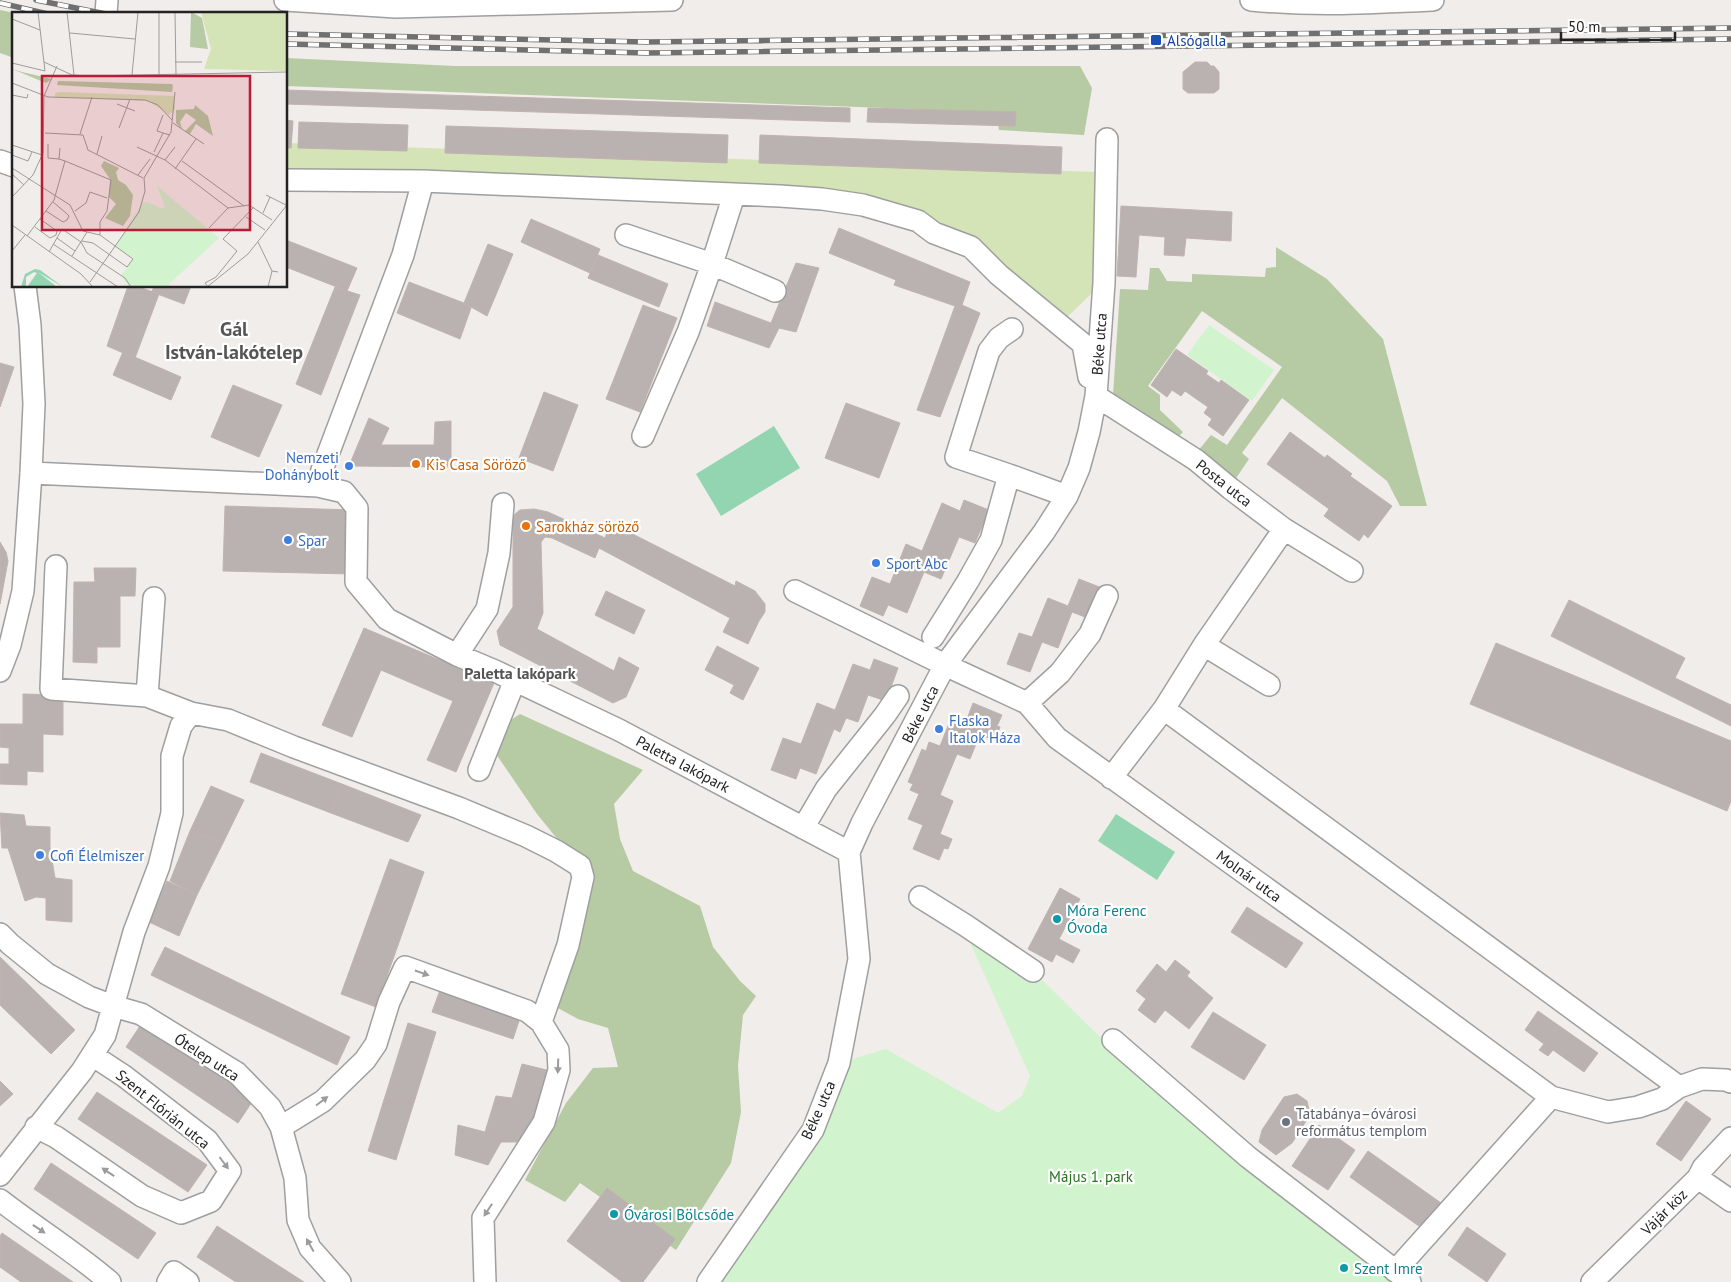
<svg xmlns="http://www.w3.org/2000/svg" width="1731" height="1282" viewBox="0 0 1731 1282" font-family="'PT Sans',sans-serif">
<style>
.grass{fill:#d4e4b7}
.forest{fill:#b6caa4}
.park{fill:#d1f4ce}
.pitch{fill:#92d5b0}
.building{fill:#bab2b0;stroke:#c1b3ae}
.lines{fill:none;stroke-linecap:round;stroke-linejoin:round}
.minor-casing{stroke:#9f9f9f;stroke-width:24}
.minor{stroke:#fff;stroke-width:21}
.rail-casing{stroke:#707070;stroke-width:5.5}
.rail{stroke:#fff;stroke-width:4;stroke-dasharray:11;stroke-linecap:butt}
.oneway{fill:#9c9c9c}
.transit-dot{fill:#1a4fb4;stroke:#fff;stroke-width:2}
.food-dot{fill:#e8710a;stroke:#fff;stroke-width:2}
.shop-dot{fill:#3f7fe0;stroke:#fff;stroke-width:2}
.culture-dot{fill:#0f9aa8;stroke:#fff;stroke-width:2}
.worship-dot{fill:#6b7280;stroke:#fff;stroke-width:2}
.labels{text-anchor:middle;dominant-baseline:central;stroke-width:4.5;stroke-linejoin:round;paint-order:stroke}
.transit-label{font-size:15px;fill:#164399;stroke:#fff;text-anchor:start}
.street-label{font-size:15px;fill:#222;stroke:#fff}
.shop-label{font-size:15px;fill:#366cbe;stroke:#fff;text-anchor:start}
.food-label{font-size:15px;fill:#c56008;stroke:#fff;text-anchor:start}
.culture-label{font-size:15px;fill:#0d838f;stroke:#fff;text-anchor:start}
.worship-label{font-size:15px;fill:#5b616d;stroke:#fff;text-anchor:start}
.park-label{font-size:15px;fill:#22751b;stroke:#fff}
.neighbourhood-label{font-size:16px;font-weight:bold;fill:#555;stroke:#fff}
.district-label{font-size:20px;font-weight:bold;fill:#555;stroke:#fff}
.inset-road{fill:none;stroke:#9e9c9a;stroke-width:1}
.view{fill:#b91a34;fill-opacity:0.15;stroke:#b91a34;stroke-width:2.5}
.inset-edge{fill:none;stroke:#222;stroke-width:2.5}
</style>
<rect width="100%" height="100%" fill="#f1edea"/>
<!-- grass -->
<path class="grass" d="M286 143 1097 172 1118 184 1111 280 1101 289 1090 295 1060 324 934 233 822 199 286 184Z"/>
<!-- forest -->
<path class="forest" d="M0 10 20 14H14V58L0 53Z
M286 58 455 66H1080L1092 88 1084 135 999 130 996 112 286 86Z
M1276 247 1327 279 1383 339 1427 506H1400L1387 481 1282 398 1242 453 1249 459 1230 487 1193 457 1211 435 1227 445 1282 367 1202 311 1148 386 1160 395V410L1183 432 1171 445 1113 395 1120 289 1148 290 1150 268H1159L1167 281 1192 282V274L1265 277 1266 268 1276 267Z
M520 714 643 770 614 804 620 839 633 871 700 906 713 947 740 981 756 996 743 1015 738 1066 741 1112 731 1163 676 1250 580 1183 565 1202 525 1180 566 1103 593 1068 618 1067 608 1028 578 1019 556 1007 580 905 572 857 537 814 494 751 506 723Z"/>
<!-- park -->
<path class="park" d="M1209 325 1274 370 1252 401 1187 355Z
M960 920 1033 971 1164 1100 1390 1282H710L813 1130 839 1063 886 1049 998 1113 1022 1096 1030 1076Z"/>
<!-- pitch -->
<path class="pitch" d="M774 426 800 468 721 516 696 474Z
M1116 814 1175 852 1157 880 1098 841Z"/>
<!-- building -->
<path class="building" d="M1195 62H1207L1211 66H1214L1219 72V89L1214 93H1188L1183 89V72Z
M286 90 850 108V122L286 104Z
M868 108 1016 112 1015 126 867 122Z
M286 120 293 121 291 148H286Z
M299 122 408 125 407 151 298 148Z
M446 126 728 135 727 163 445 153Z
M760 135 1062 147 1061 174 759 163Z
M1121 206 1232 212 1231 241 1186 238 1184 256 1164 255 1165 237 1139 235 1136 277 1117 276Z
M531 219 600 249 590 273 521 242Z
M839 228 970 282 962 305 980 313 940 417 917 410 955 306 894 285 896 280 829 253Z
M286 240 357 268 347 291 286 267Z
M488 244 513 254 487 316 464 303Z
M598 255 668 284 659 307 588 278Z
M796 263 819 268 796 332 779 328 769 348 707 326 715 302 771 323Z
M409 282 464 303 471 308 460 339 397 313Z
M128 286H136L159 294 135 358 107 346Z
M154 286H191L184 304 152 292Z
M335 287 360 295 321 395 296 384Z
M643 305 677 318 640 412 606 399Z
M1176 349 1208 371 1206 374 1219 383 1221 380 1249 400 1223 436 1208 425 1212 419 1204 413 1208 407 1185 391 1181 396 1172 390 1167 397 1151 385Z
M123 352 181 377 171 400 113 375Z
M0 363 14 367 0 407Z
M233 385 282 405 259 457 211 437Z
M544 392 578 405 553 471 519 458Z
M846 403 900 423 879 478 825 458Z
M369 418 389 428 381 445H434L435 422 451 421V467L349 466Z
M1290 432 1325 458 1327 455 1352 474 1350 476 1392 506 1368 538 1364 534 1359 541 1324 516 1329 509 1267 464Z
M964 500 989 510 975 543 959 537 941 579 924 572 907 613 888 605 883 616 860 606 872 577 890 584 906 544 922 551 942 503 960 511Z
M225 506 353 510 351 574 223 571Z
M534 509 548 512 605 538 611 523 735 586 736 581 755 591 765 604V612L759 621 748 644 723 632 730 618 599 548 595 558 552 538 545 537 541 542 543 613 537 629 614 671 619 657 639 668 626 697 613 703 500 645 497 631 513 607V520L515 514 520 510Z
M0 542 6 552 8 561 0 604Z
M94 568H136L135 596H120V647H97V663L73 662 74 582H95Z
M1079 579 1102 588 1090 619 1072 612 1058 648 1042 642 1030 672 1007 664 1019 633 1032 637 1048 598 1068 606Z
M606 591 645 610 634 634 595 615Z
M1569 600 1685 658 1675 678 1731 705V726L1551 636Z
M364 628 494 683 456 772 427 760 453 701 381 670 352 737 322 725Z
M1496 643 1731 741V801L1727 811 1470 704Z
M717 646 759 668 743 700 730 693 734 685 705 670Z
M874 659 898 668 886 701 868 695 858 722 846 718 840 732 834 729 816 774 800 768 796 779 771 770 783 738 801 744 817 703 835 710 853 664 870 670Z
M23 694 63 695V735L43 734V772L27 771V785L0 784V764H9V748L0 747V724H23Z
M973 703 1002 715 997 726 1000 727 995 741 980 734 970 759 957 754 940 795 953 801 940 834 952 839 948 849 944 848 939 860 913 849 923 825 908 819 919 794 910 790 913 784 908 782 922 749 926 751 929 742 940 746 950 721 964 727Z
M261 753 342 784 331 813 250 782Z
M342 784 421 815 408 842 331 813Z
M211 786 244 800 223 843 190 831Z
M0 813 24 815 26 826 50 827V848L55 878 72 880V922L46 920V898L36 897 25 901 8 848H2Z
M190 831 223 843 197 895 170 881Z
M390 859 424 872 376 1007 341 994Z
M167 881 197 895 179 936 149 922Z
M1060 888 1080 899 1059 939 1080 950 1073 963 1056 954 1052 962 1028 949Z
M1247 907 1303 943 1286 968 1231 932Z
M165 947 350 1037 337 1065 151 975Z
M0 957 75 1030 51 1054 0 1005Z
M1175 960 1190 972 1187 976 1213 998 1189 1029 1165 1010 1155 1023 1138 1010 1146 999 1136 991 1157 964 1166 972Z
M440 990 520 1018 513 1039 432 1012Z
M1538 1011 1598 1053 1584 1072 1553 1050 1548 1056 1539 1050 1544 1044 1525 1030Z
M1213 1012 1266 1045 1244 1080 1191 1047Z
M142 1023 254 1099 238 1123 126 1047Z
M408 1023 436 1032 396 1160 368 1151Z
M522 1064 547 1070 538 1110 519 1142H501L488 1165 455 1155 458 1125 485 1132 496 1096 512 1098Z
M0 1081 13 1094 0 1106Z
M97 1092 207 1165 188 1192 78 1119Z
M1297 1094 1307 1101 1310 1115 1292 1143 1276 1155 1259 1142 1262 1130 1284 1097Z
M1686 1101 1711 1119 1681 1161 1656 1144Z
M1319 1125 1355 1150 1328 1190 1292 1166Z
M1368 1151 1441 1203 1423 1229 1350 1177Z
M51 1163 156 1233 138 1259 34 1189Z
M607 1188 675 1239 643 1282H622L567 1241Z
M217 1226 304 1282H236L197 1257Z
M1467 1227 1506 1254 1487 1282 1448 1255Z
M2 1233 73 1282H21L0 1267V1236Z"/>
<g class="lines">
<defs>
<path id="minor" d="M285 0 396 7 672 0
M1251 0C1312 6 1372 3 1433 0
M106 14 107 0
M0 161 14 166
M286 180 423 181 780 196 822 199 863 205 918 221 934 233 971 247 999 275 1083 344 1089 377
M626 235 712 264 775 291
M1096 396 1196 460 1231 489 1284 529 1352 571
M643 436 688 332 712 264 734 195
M31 473 318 486 344 492 357 508 356 582 387 619 457 655 495 671 619 730 849 852
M1009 475 956 457 989 351 999 338 1012 329
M318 486 322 470 403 255 423 181
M56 566 51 689 147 696
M795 591 945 665 1027 703 1057 738 1338 940 1551 1097 1608 1112 1638 1107 1662 1099 1679 1087 1702 1079 1726 1080 1731 1082
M154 598 147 696 191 713
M933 637 968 581 991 540 1009 475 1067 496
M1204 645 1269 685
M457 655 487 609 499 553 503 504
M0 671 10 645 23 591 31 473 34 404 30 325 25 286
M1027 703 1060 673 1090 634 1107 596
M1164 709 1679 1087
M479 770 515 680
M1111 778 1164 709 1204 645 1284 529
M803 828 826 789 885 715 898 696
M920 897 965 925 1033 971
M0 934 10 944 47 974 89 997 113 1006 141 1014 237 1073 270 1107 281 1127 295 1178 298 1220 310 1248 340 1282
M1113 1040 1248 1157 1410 1282
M36 1127 56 1137 142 1196 181 1213 211 1201 230 1171 207 1140 124 1076 92 1055
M281 1127 323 1101 365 1060 376 1044 389 1002 405 967 527 1011 541 1022 558 1050 559 1070 544 1122 483 1218 485 1282
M0 1175 82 1071 105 1035 134 932 159 866 172 813V756L181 726 191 713 228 720 294 747 459 808 526 836 556 851 580 866 583 877 568 945 541 1022
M1698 1178 1731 1201
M0 1200C36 1228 75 1252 110 1282
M1395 1271 1551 1097
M168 1282 174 1272 188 1282
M708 1282 813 1130 839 1063 859 959 849 852 862 823 945 665 1044 532 1067 496 1079 468 1089 432 1096 396 1104 283 1107 139
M1592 1282 1698 1178 1703 1168 1731 1138"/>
</defs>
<!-- minor casing -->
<use href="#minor" class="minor-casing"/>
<!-- minor -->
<use href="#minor" class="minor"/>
<defs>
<path id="rail" d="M36 0 106 14
M0 3 48 14
M286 34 646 42 1731 28
M286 44 646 53 1731 39"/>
</defs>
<!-- rail casing -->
<use href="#rail" class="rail-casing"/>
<!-- rail -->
<use href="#rail" class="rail"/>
</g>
<!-- one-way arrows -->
<defs><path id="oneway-solid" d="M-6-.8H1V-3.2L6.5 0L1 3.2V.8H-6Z" transform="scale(1.25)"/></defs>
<g class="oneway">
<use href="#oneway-solid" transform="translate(422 973) rotate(19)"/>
<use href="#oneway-solid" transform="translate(558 1066) rotate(92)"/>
<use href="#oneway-solid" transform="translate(322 1101) rotate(-37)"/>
<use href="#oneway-solid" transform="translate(224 1163) rotate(53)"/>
<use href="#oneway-solid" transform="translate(108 1172) rotate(-146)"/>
<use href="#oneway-solid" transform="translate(488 1210) rotate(123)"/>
<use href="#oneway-solid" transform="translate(39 1229) rotate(34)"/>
<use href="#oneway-solid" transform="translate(310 1245) rotate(-119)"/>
</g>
<!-- markers -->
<rect class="transit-dot" x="1150" y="34" width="12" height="12" rx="2.5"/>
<g class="food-dot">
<circle cx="416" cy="464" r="5"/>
<circle cx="526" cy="526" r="5"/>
</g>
<g class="shop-dot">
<circle cx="349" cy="466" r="5"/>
<circle cx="288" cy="540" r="5"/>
<circle cx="876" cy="563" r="5"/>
<circle cx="939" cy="729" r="5"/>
<circle cx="40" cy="855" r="5"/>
</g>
<g class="culture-dot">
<circle cx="1057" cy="919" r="5"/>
<circle cx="614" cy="1214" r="5"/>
<circle cx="1344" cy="1268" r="5"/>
</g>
<circle class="worship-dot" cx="1286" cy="1122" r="5"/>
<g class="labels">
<!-- transit labels -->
<g class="transit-label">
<text x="1167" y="40">Alsógalla</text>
</g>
<!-- street labels -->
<g class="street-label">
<text transform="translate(1099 344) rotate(-86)">Béke utca</text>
<text transform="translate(1224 483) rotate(38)">Posta utca</text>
<text transform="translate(920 714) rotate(-63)">Béke utca</text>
<text transform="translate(683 764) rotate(28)">Paletta lakópark</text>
<text transform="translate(1249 876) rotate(36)">Molnár utca</text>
<text transform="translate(207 1057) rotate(33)">Ótelep utca</text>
<text transform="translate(163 1109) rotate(39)">Szent Flórián utca</text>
<text transform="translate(818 1110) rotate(-66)">Béke utca</text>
<text transform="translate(1664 1212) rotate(-45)">Vájár köz</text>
</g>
<!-- shop labels -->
<g class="shop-label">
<text x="339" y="457" text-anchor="end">Nemzeti<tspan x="339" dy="17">Dohánybolt</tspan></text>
<text x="298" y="540">Spar</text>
<text x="886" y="563">Sport Abc</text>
<text x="949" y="720">Flaska<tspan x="949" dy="17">Italok Háza</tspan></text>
<text x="50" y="855">Cofi Élelmiszer</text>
</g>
<!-- food labels -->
<g class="food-label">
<text x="426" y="464">Kis Casa Söröző</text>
<text x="536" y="526">Sarokház söröző</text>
</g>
<!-- culture labels -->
<g class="culture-label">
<text x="1067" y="910">Móra Ferenc<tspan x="1067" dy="17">Óvoda</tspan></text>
<text x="624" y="1214">Óvárosi Bölcsőde</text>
<text x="1354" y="1268">Szent Imre</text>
</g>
<!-- worship labels -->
<g class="worship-label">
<text x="1296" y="1113">Tatabánya–óvárosi<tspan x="1296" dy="17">református templom</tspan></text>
</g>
<!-- park labels -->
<g class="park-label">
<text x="1091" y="1176">Május 1. park</text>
</g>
<!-- neighbourhood labels -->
<g class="neighbourhood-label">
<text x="520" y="673">Paletta lakópark</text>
</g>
<!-- district labels -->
<g class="district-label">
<text x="234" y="329">Gál<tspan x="234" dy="23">István-lakótelep</tspan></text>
</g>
</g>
<!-- overview -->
<g transform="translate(12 12)">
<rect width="275" height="275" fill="#f1edea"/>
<path d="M189 0H275V59L192 57 199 37ZM48 80 162 84 163 97 157 103 137 89 43 85V81Z" fill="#d4e4b7"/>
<path d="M179 0 190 6 196 37 178 35ZM0 57 10 60 40 67 34 71ZM46 69 160 72 161 74 160 80 45 73ZM183 93 196 104 201 124 184 112 178 122 173 119 184 108 174 101 168 110 170 117 164 111V98L182 97ZM92 149 107 156 104 160 106 168 114 173 121 183 118 204 111 214 93 206 104 192 97 185 98 167 89 154Z" fill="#b6caa4"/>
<path d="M145 174 207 226 157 272 158 275H117L109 264 121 246 103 235 130 191 136 190 150 197 153 195Z" fill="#d1f4ce"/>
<path d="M23 257 28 258 51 275 26 260 45 275H15L25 261 22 260 14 265V275H9L13 262Z" fill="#92d5b0"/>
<path class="inset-road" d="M55 0 62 63M163 0 164 63M0 7 28 18M58 21 123 27M32 50 60 63 77 64 275 60M163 50H190M0 51 33 59 26 0M120 63 126 0M147 63V0M0 71 36 85 133 88 146 93 160 108M0 83 15 86 16 82M105 92 123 99M161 111 192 132M107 116 118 87M33 121 71 123 76 138 131 166M151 121 145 119 151 103M68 122 80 85M36 132V146L47 147M0 133 30 143M125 135 153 148 216 196 237 193 260 208M48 136 47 147 53 149M142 140 151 121 158 123M85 142 90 124M0 143 16 149 20 140M153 148 163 135M170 149 232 194M0 156 58 193 71 219 88 223 121 247 115 255 81 231 70 229M163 157 184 127M0 162 12 173M126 163 138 147M254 183 274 193M0 185 21 163 31 141 32 84 45 54M34 199 51 210 55 208 57 204 54 201 41 190M63 199 74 191 78 180 95 186M251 201 258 185M234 205 253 218M0 213 69 262 81 275M23 215 38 226 44 223 45 219 28 207M197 216 216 196M15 224 42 188 53 149 99 168 95 199 88 210V223M45 226 63 239M246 230 260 259 266 260M41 232 106 275M0 239 13 223M37 240 50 217 69 230 75 241 113 266 119 275M60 244 75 220M78 270 127 200 133 179 132 166 159 120 163 80M195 275 236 242 275 193M196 275 193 271 204 265 225 239 211 227 242 195M256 275 260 259"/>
<path class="view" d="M30 64H238V218H30Z"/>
<rect width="275" height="275" class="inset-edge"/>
</g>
<!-- scale -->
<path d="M1561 32v8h114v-8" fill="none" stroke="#222222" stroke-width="2.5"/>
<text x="1568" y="32" font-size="15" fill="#222222" stroke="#ffffff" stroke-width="4" paint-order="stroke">50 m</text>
</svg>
